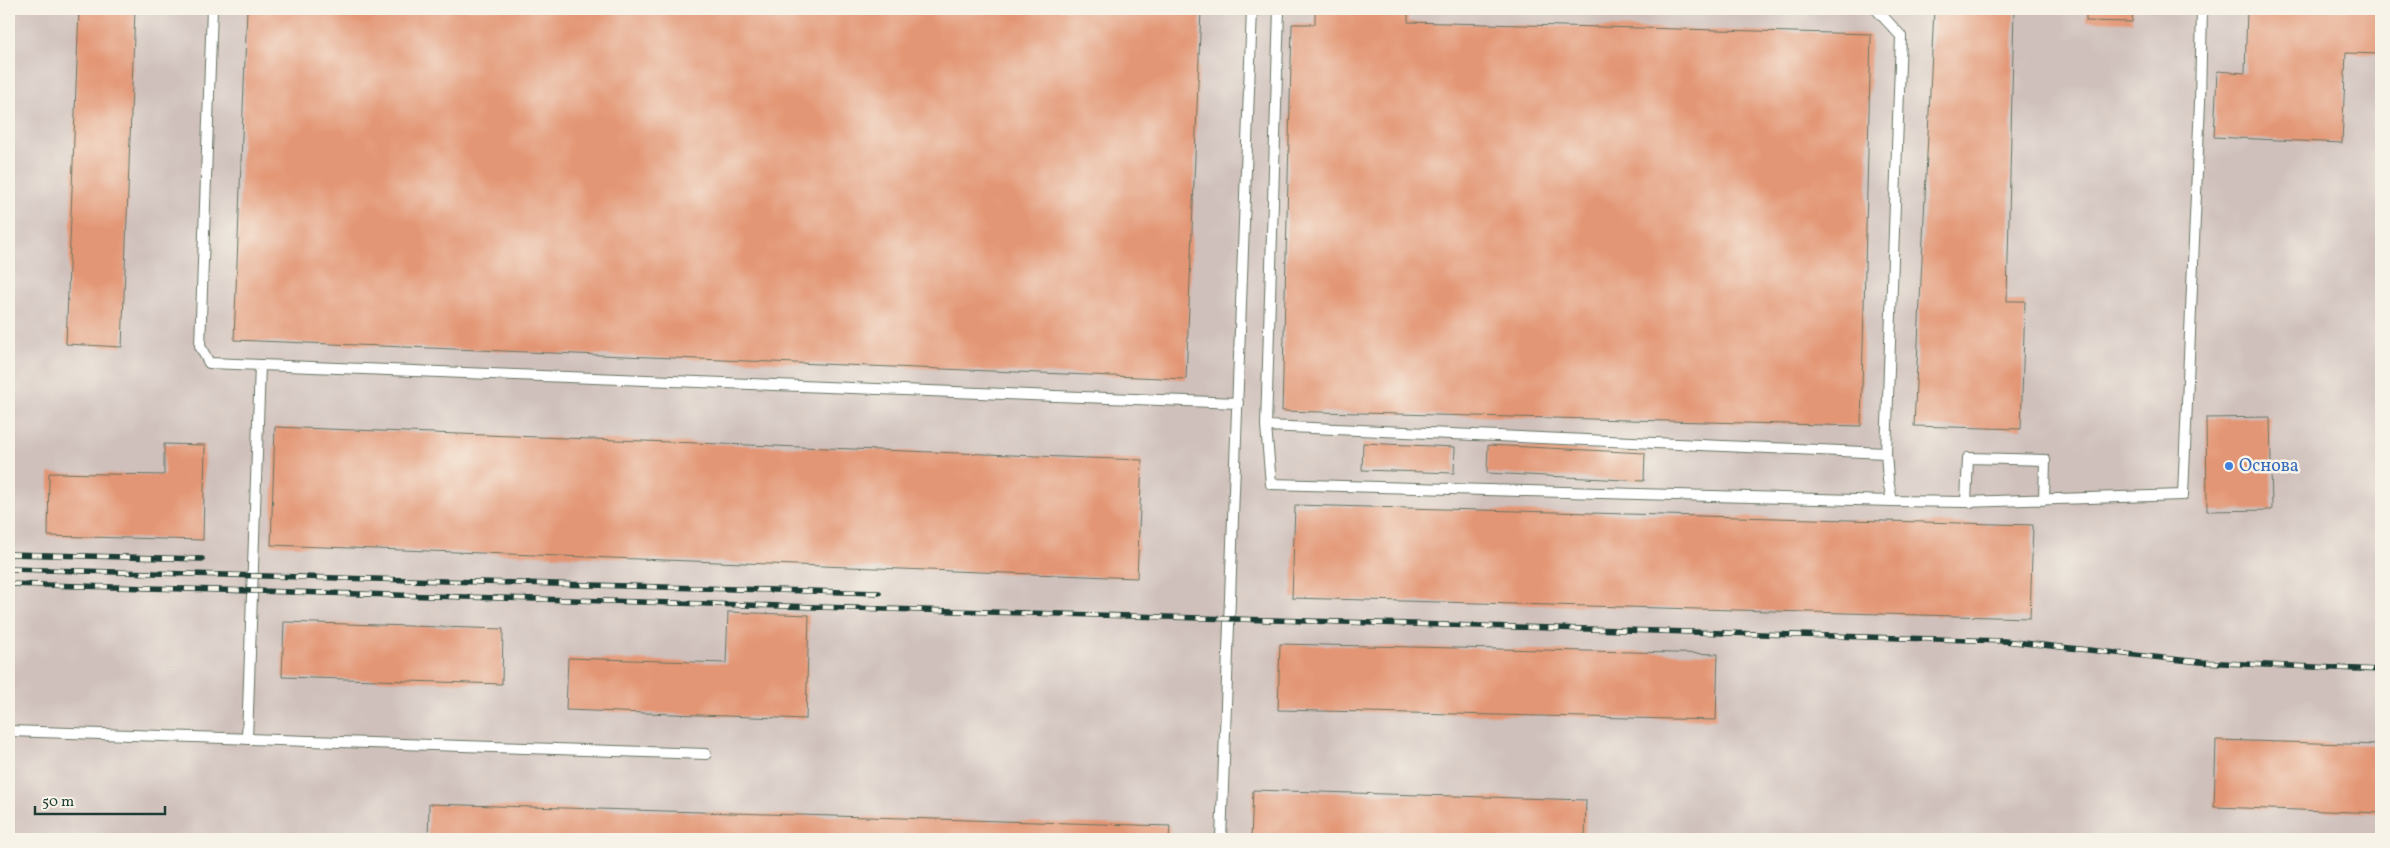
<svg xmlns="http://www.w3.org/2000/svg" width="2390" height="848" viewBox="0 0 2390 848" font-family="Vollkorn,serif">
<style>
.industrial{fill:#cfc0bb}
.building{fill:#e39674}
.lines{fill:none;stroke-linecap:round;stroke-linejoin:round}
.lane-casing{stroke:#687564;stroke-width:12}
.lane{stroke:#fff;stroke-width:10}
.rail-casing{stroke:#1f3d34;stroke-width:5.5}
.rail{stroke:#f7f3e8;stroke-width:4;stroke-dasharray:11;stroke-linecap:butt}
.shop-dot{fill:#3f7fe0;stroke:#f7f3e8;stroke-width:2}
.labels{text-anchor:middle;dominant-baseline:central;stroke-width:5;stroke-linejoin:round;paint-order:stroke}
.shop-label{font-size:18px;fill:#366cbe;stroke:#f7f3e8;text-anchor:start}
</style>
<rect width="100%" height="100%" fill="#f7f3e8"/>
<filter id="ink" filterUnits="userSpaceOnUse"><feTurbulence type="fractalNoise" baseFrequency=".02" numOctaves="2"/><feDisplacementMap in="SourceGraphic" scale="10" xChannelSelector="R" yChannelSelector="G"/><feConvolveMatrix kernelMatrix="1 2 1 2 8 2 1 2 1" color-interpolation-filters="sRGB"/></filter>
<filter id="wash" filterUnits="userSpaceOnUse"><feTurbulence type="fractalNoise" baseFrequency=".0096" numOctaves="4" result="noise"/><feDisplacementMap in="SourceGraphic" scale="20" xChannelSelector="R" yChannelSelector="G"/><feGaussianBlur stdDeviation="1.12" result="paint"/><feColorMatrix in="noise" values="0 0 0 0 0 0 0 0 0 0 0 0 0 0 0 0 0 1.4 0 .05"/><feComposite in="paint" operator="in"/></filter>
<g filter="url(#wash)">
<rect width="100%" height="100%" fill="#efdebe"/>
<!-- industrial -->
<path class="industrial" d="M9 9H79L66 344 121 347 135 9H2381V839H9Z"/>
<g id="blocks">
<!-- building -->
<path class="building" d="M79 9H135L122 347 66 344Z
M247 9H1201L1186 379 234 340Z
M1315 9H1408V22L1871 34 1861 426 1282 411 1292 24H1315Z
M1934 9H2014L2007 301H2025L2021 429 1914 426Z
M2086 9H2133L2132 22 2086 21Z
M2247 9H2381V54L2346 53 2342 143 2214 137 2217 71 2245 73Z
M2270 417 2272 510 2207 511 2206 418Z
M275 427 1142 460 1137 578 271 545Z
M1363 443 1455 447 1454 473 1362 470Z
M164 444 205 445 203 540 48 536 49 473 164 475Z
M1488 445 1645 453 1644 481 1487 473Z
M1295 505 2033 525 2030 618 1292 598Z
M728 612 809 615 806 719 566 710 568 658 726 663Z
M284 622 503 629 502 684 282 677Z
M1280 644 1718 654 1716 720 1278 710Z
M2216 740 2381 745V813L2214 807Z
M1253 790 1586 800 1585 839H1251Z
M429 804 1170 826 1169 839H428Z"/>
</g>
</g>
<g filter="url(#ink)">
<use href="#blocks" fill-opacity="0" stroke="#687564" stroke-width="1"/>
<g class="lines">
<defs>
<path id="lane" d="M212 9 200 346 209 363 1238 403
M1279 9 1266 426 1271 484 1892 501
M1876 9 1901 36 1886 453 1888 480 1892 501 1966 502 2183 495 2200 102 2202 9
M1266 426 1886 453
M1966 502 1968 458 2045 460 2044 500
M9 731 706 754
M247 739 260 365
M1221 839 1252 9"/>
</defs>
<!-- lane casing -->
<use href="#lane" class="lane-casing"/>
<!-- lane -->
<use href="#lane" class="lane"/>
<defs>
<path id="rail" d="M9 554 202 559
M9 569 879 593
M9 584 2004 641 2200 662 2381 670"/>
</defs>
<!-- rail casing -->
<use href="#rail" class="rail-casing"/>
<!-- rail -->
<use href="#rail" class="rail"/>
</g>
</g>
<!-- markers -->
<circle class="shop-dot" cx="2229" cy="466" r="5"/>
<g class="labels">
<!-- shop labels -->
<g class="shop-label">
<text x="2239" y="466">Основа</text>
</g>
</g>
<!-- margin -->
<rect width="2390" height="848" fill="none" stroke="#f7f3e8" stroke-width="30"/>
<!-- scale -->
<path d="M35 806v8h130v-8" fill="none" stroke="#1f3d34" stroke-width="2.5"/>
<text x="42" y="806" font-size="15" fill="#1f3d34" stroke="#f7f3e8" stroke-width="4" paint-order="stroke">50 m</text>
</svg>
